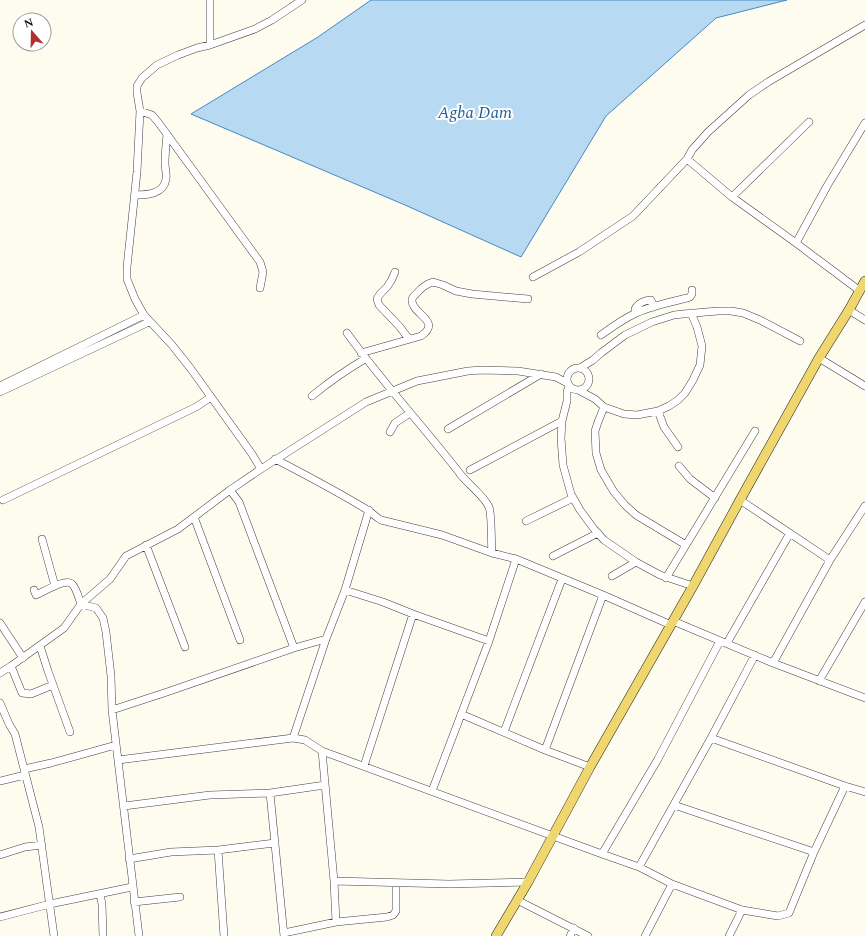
<svg xmlns="http://www.w3.org/2000/svg" width="865" height="936" viewBox="0 0 865 936" font-family="Spectral,serif">
<style>
.water{fill:#b7d9f2;stroke:#438ac4}
.lines{fill:none;stroke-linecap:round;stroke-linejoin:round}
.minor-casing{stroke:#404040;stroke-width:8}
.major-casing{stroke:#1e1e1e;stroke-width:10}
.minor{stroke:#fff;stroke-width:7}
.major{stroke:#efd66e;stroke-width:9}
.labels{text-anchor:middle;dominant-baseline:central;stroke-width:4;stroke-linejoin:round;paint-order:stroke}
.water-label{font-size:17px;font-style:italic;fill:#1f5d96;stroke:#fff}
</style>
<rect width="100%" height="100%" fill="#fefcef"/>
<!-- water -->
<path class="water" d="M371 0H787L716 18 606 116 521 257 405 205 191 114 318 37Z"/>
<g class="lines">
<defs>
<path id="minor" d="M210 0V45
M140 111 152 115 158 122 260 262 263 272 260 288
M687 159 732 197 796 243 860 291
M135 195C147 195 164 194 166 179 167 174 165 169 165 163 165 154 166 144 167 135
M732 197 809 122
M796 243 827 186 865 123
M395 272C393 278 391 282 387 287 383 291 379 294 377 299L379 305 399 326 409 339
M533 277 579 252 633 216 687 159 692 150 708 132 749 95 768 82 865 25
M849 310 865 320
M636 313 635 309C638 303 645 300 651 300L654 307
M347 333C382 382 424 427 461 475 469 485 484 496 489 507 492 515 491 542 492 553
M601 335C612 327 623 319 636 313 652 306 670 302 687 298L690 297 692 294V290
M361 353 421 336C443 321 411 314 412 300 412 297 415 295 417 293 422 287 426 284 433 282L443 285 456 291 472 294 528 299
M819 358 865 386
M567 379a11 11 0 1 1 22 0a11 11 0 1 1-22 0Z
M580 368 593 360 601 353 625 335 652 322 674 315 683 314 718 311H731L743 313 760 320 800 341
M0 386 144 315
M569 386 567 392V401L562 421 561 438 563 465 571 494 580 510 594 529 604 540 636 562 660 575 693 586
M580 391 595 399 604 407 624 414 637 415 658 411 669 406 678 400 685 393 693 380 700 365 702 346 697 327 691 313
M0 392 149 322
M312 396C329 382 346 370 365 359
M604 407 598 422 595 431 596 453 601 470 614 492 625 505 636 515 686 545
M658 411 664 427 678 447
M448 429 541 374
M390 432 395 423 407 415 409 412
M275 459C306 475 336 491 366 509 372 512 375 517 381 520L442 535 492 553 516 559 603 595 671 625
M679 466 690 479 715 498
M261 469 252 454 191 369 172 345 144 315 135 299 127 279V267L137 172 140 111 137 93V86L142 78 157 65 178 55 197 48 210 45 255 29 272 20 302 0
M470 470 562 421
M230 490 239 502 294 648
M3 500 196 407 211 397
M740 500 830 560
M194 517 240 640
M526 521 573 498
M42 539 55 586
M146 545 185 647
M553 556 598 533
M612 576 636 562
M666 578 755 431
M34 590 36 595C43 592 66 578 72 584 76 587 79 599 81 604L96 608 103 618 106 632 111 676 112 710 139 936
M345 590 383 602 413 614 489 641
M673 621 773 663 865 698
M0 623 23 658
M727 643 790 533
M40 646 48 671 70 732
M773 663 830 560 865 506
M11 666 22 693 31 694 53 685
M0 673 11 666 64 628 81 604 110 579 126 556 178 529 230 490 261 469 366 402 417 381 468 371 482 370 518 371 556 377 567 383
M819 681 865 602
M0 703 9 724 15 734 39 827 54 936
M112 710 167 692 294 648 326 639
M461 714 545 750 590 767
M504 732 562 579
M293 738 326 639 345 590 369 510
M711 738 845 786 865 792
M545 750 603 595
M322 751 334 881 336 922
M118 760 293 738 305 740 322 751 602 854 639 867 672 884 742 910 778 916 789 913 814 852 845 786
M364 766 413 614
M24 769 51 763 116 745
M0 781 25 775
M432 791 489 641 516 559
M270 793 284 936
M674 805 814 852
M124 806 210 795 270 793 325 785
M218 850 224 936
M602 854 658 759 720 641
M0 855 25 847 42 845
M129 859 171 852 218 850 275 843
M639 867 711 738 755 655
M334 881 449 884 528 882
M100 894 102 904 103 936
M517 900 588 936
M134 902 180 897
M0 917 50 904 132 887
M284 933 336 922 387 917 393 915 396 911V883
M570 936 574 928
M645 936 672 884
M729 936 742 910"/>
<path id="major" d="M496 936 528 882 590 767 693 586 740 500 819 358 849 310 865 281"/>
</defs>
<!-- minor casing -->
<use href="#minor" class="minor-casing"/>
<!-- major casing -->
<use href="#major" class="major-casing"/>
<!-- minor -->
<use href="#minor" class="minor"/>
<!-- major -->
<use href="#major" class="major"/>
</g>
<g class="labels">
<!-- water labels -->
<g class="water-label">
<text x="475" y="113">Agba Dam</text>
</g>
</g>
<!-- north arrow -->
<g transform="translate(32 32) rotate(340)"><circle r="19" fill="#ffffff" stroke="#9e9e9e"/>
<path d="M0-3L7 15L0 10L-7 15Z" fill="#b42f2f"/>
<text y="-6" font-size="11" font-weight="bold" text-anchor="middle" fill="#0d0d0d">N</text>
</g>
</svg>
